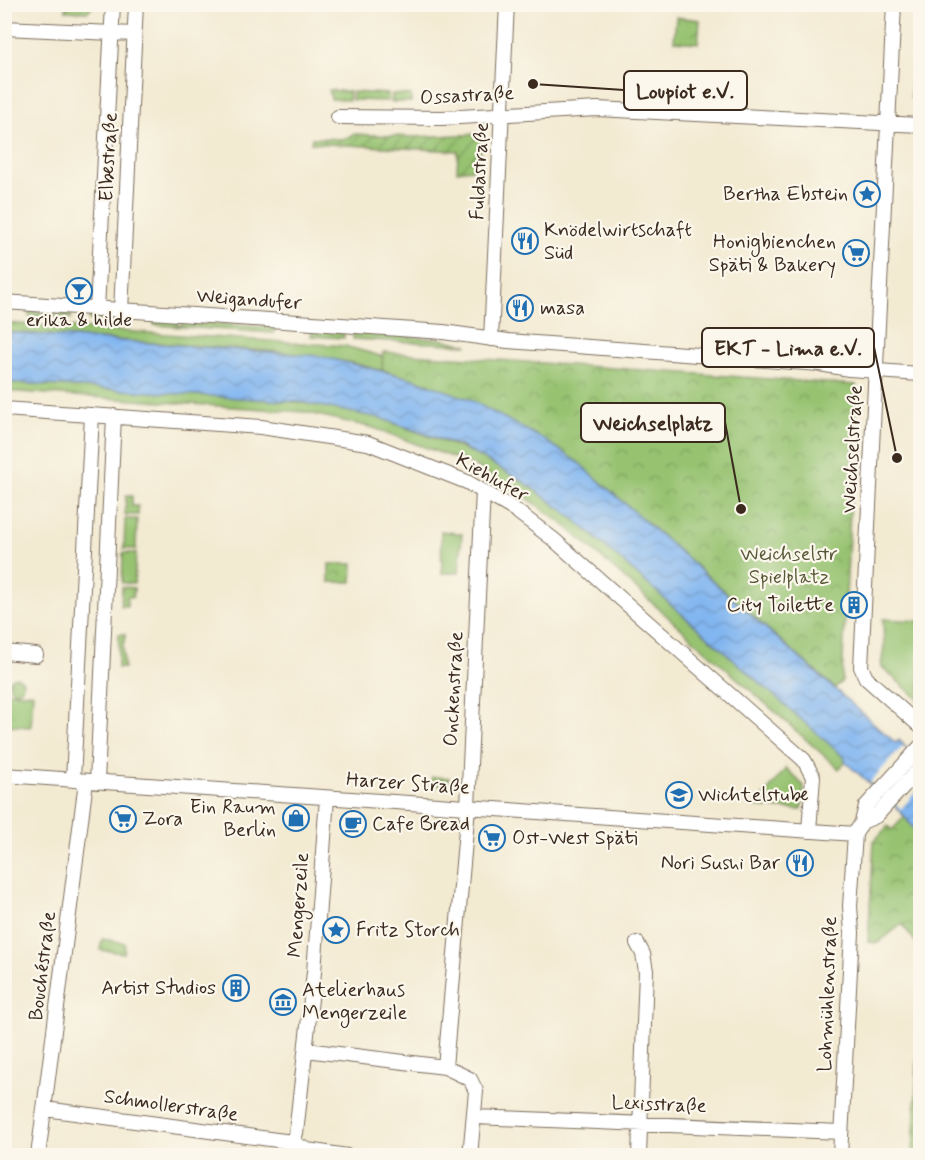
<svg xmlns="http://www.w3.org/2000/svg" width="925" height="1160" viewBox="0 0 925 1160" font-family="Mynerve,sans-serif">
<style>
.grass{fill:#97c371;stroke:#697648;stroke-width:1.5}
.park{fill:url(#park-crowns);stroke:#697648;stroke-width:1.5}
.garden{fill:url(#garden-furrows);stroke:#697648;stroke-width:1.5}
.water{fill:url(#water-waves);stroke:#5e7087;stroke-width:1.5}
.pier{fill:#f3ead2}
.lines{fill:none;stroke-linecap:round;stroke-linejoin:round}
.street-casing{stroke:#7b6d5d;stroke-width:16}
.street{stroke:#fff;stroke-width:14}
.labels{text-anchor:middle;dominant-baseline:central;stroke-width:4.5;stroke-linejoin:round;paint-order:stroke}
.street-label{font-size:20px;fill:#3b2a1e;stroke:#fbf7ec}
.poi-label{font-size:20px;fill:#3b2a1e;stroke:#fbf7ec;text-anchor:start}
.park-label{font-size:20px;fill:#575837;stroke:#fbf7ec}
.leader{fill:none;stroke:#3b2a1e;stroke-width:2}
.callout-dot{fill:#3b2a1e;stroke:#fbf7ec;stroke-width:2}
.callout{fill:#fbf7ec;stroke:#3b2a1e;stroke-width:2}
.callout-label{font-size:21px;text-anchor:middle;font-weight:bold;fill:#3b2a1e}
</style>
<defs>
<pattern id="park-crowns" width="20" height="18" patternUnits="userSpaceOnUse" patternTransform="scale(1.5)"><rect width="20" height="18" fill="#97c371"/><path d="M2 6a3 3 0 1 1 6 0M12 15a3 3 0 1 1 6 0" fill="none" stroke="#7c9f5c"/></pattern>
<pattern id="garden-furrows" width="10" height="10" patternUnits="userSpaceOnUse" patternTransform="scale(1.5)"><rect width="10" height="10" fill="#97c371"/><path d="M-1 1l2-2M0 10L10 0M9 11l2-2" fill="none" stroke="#7c9f5c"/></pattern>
<pattern id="water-waves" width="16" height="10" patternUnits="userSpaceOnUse" patternTransform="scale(1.5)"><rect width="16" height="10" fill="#82b6f0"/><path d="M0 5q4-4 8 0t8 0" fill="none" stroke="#6c94c2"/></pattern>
</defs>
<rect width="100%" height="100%" fill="#fbf7ec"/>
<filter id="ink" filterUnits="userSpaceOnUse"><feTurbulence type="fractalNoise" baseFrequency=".0167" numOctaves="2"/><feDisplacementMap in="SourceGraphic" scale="12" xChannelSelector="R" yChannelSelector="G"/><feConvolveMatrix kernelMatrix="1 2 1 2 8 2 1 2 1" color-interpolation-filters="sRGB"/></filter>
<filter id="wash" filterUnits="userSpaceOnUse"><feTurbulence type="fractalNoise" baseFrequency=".008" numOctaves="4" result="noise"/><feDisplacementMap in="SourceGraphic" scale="24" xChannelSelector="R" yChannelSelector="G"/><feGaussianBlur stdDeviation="1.35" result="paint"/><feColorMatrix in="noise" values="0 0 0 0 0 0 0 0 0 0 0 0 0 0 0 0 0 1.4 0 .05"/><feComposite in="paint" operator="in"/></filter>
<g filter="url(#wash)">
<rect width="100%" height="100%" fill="#f3ead2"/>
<!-- grass -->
<path class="grass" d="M911 83H920V101L911 98Z
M329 90 349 92V100L331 99Z
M352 92 388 94V101L352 100Z
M392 94 411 95V102H391Z
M29 311 71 314V318L29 316Z
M89 315 128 317V322L89 320Z
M154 319 177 321V324L182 325 183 321 275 328 274 333 154 325Z
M4 323 345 346 395 360 550 430 835 688 579 463 543 439 469 399 414 379 353 363 281 352 5 332Z
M312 330 344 333V338L311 336Z
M353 333 441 339 468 345 353 339Z
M4 382 277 400 328 406 380 418 474 453 524 482 572 517 846 758 845 762 839 769 567 527 526 497 475 466 374 428 305 412 5 391Z
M126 496H132V506H138V515H125Z
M125 519H137L136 549H124Z
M441 531 462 534 459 573H442Z
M123 553H136L134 584 122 583Z
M122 587 134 588 133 597H127V606H121Z
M883 619 920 621V701L881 666 884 647Z
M119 634H125V642L123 643 124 668H118Z
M4 692 33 693 31 727 5 725Z
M786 768 804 786 802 810 755 807Z
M432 777 449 778 448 786 431 785Z"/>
<!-- park -->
<path class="park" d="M676 17 700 20 698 43 674 41Z
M383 352 856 385 842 681 835 688 579 463C515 421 456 391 382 370Z
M329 564H353L352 582H329Z
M9 684a7 7 0 1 1 14 0a7 7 0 1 1-14 0Z
M906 815 920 838V948L902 924 878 943 868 942 874 841 888 826 892 830Z
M102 939 125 943 124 953 100 950Z
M920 1011V1155H913Z"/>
<!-- garden -->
<path class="garden" d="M66 5V4L94 5 87 12 66 11Z
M353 134 413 137 481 134 480 168 457 171 458 151 311 143 312 138 345 139Z"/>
<!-- water -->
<path class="water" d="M4 332 320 356 414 379 469 399 543 439 579 463 896 743 899 740 920 762V838C897 802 876 790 845 762V758L572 517 524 482 460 446 380 418 300 402 5 382Z"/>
<!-- pier -->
<path class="pier" d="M903 746 920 762V787L901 809 870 782Z"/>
</g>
<g filter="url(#ink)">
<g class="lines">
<defs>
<path id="street" d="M894 4 861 667 866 678 920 726
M4 28 134 34
M338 117 442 118 597 109 920 125
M4 302 443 332 508 341 820 364 849 369 920 374
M97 309 113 4
M121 311 136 4
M491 339 507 4
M4 409 261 427 368 443 467 482 515 510 553 539 804 760 813 777 809 831
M4 652 36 655
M4 775 855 834
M73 780 92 415
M97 782 114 416
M862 822 876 816 920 768
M637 943 643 954 646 971 639 1156
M306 1050 445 1067 470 1079 476 1091 470 1156
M445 1067 468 807 483 491
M45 1109 292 1142 307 1150 347 1156
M475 1117 841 1132
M292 1142 296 1133 314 972 327 798
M38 1156 86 781
M840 1156 852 933 850 906 855 834 862 822 866 806 920 747"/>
</defs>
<!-- street casing -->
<use href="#street" class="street-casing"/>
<!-- street -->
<use href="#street" class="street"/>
</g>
</g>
<!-- icons -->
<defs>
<symbol id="sight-ring" viewBox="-11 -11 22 22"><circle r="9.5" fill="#fbf7ec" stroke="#1f6fb2" stroke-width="1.5"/><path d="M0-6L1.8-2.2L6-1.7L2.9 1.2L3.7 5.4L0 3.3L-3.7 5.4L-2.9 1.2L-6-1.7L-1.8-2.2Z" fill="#1f6fb2"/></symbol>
<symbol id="restaurant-ring" viewBox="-11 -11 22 22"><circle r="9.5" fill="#fbf7ec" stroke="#1f6fb2" stroke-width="1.5"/><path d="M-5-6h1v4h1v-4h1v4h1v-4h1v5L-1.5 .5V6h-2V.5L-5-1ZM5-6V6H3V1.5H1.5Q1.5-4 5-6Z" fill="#1f6fb2"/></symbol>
<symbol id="supermarket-ring" viewBox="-11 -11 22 22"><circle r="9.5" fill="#fbf7ec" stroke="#1f6fb2" stroke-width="1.5"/><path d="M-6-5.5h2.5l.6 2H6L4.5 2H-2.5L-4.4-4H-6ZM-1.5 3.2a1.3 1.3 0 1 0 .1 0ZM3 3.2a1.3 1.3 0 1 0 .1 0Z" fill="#1f6fb2"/></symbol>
<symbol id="bar-ring" viewBox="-11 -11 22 22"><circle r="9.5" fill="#fbf7ec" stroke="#1f6fb2" stroke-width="1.5"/><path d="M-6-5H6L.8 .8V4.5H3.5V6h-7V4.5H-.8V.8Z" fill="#1f6fb2"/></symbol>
<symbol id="building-ring" viewBox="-11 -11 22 22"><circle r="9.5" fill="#fbf7ec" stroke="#1f6fb2" stroke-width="1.5"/><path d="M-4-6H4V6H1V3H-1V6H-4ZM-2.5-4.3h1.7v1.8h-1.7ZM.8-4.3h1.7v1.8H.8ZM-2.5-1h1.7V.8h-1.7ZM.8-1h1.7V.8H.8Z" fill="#1f6fb2"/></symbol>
<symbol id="school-ring" viewBox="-11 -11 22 22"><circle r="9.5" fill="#fbf7ec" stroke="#1f6fb2" stroke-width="1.5"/><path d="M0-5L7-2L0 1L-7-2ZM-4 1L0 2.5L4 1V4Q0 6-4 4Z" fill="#1f6fb2"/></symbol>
<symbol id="shop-ring" viewBox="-11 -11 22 22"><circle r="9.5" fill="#fbf7ec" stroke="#1f6fb2" stroke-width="1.5"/><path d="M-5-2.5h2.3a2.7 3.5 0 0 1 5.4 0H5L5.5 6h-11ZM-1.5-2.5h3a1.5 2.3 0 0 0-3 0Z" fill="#1f6fb2"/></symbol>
<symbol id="cafe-ring" viewBox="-11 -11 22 22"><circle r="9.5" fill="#fbf7ec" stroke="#1f6fb2" stroke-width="1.5"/><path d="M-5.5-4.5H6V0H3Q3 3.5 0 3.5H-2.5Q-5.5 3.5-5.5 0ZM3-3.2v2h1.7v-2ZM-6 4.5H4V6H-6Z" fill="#1f6fb2"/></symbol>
<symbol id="museum-ring" viewBox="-11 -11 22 22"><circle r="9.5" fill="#fbf7ec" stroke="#1f6fb2" stroke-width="1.5"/><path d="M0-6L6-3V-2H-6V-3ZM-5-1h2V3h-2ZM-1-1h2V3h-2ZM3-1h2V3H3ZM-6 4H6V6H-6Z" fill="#1f6fb2"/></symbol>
</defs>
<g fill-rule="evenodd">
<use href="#sight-ring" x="852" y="179" width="30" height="30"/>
<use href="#restaurant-ring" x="510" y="226" width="30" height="30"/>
<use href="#supermarket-ring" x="841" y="238" width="30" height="30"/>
<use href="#bar-ring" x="64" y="276" width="30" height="30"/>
<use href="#restaurant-ring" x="505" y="293" width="30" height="30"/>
<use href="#building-ring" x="839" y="590" width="30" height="30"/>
<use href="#school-ring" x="664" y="780" width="30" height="30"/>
<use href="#shop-ring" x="281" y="803" width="30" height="30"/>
<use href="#supermarket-ring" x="108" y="804" width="30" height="30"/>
<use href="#cafe-ring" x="338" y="809" width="30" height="30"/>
<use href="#supermarket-ring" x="477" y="823" width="30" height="30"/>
<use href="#restaurant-ring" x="785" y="848" width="30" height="30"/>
<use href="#sight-ring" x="321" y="915" width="30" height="30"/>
<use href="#building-ring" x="221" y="973" width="30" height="30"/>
<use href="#museum-ring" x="268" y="987" width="30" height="30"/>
</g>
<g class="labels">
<!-- street labels -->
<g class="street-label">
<text transform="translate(467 96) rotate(-3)">Ossastraße</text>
<text transform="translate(109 157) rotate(-87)">Elbestraße</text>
<text transform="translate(480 171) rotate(-87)">Fuldastraße</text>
<text transform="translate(249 300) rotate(4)">Weigandufer</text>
<text transform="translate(853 449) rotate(-87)">Weichselstraße</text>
<text transform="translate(492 478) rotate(29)">Kiehlufer</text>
<text transform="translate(454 689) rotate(-87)">Onckenstraße</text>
<text transform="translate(408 784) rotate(4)">Harzer Straße</text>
<text transform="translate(299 905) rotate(-86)">Mengerzeile</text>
<text transform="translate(43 966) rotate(-83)">Bouchéstraße</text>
<text transform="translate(828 994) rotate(-88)">Lohmühlenstraße</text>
<text transform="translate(659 1105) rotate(2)">Lexisstraße</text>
<text transform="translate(171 1106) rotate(8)">Schmollerstraße</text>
</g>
<!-- poi labels -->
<g class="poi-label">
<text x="848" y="194" text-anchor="end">Bertha Ebstein</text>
<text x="544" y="230">Knödelwirtschaft<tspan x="544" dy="23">Süd</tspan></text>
<text x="836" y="242" text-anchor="end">Honigbienchen<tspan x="836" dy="23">Späti &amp; Bakery</tspan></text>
<text x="540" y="308">masa</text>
<text x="79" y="320" text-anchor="middle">erika &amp; hilde</text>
<text x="834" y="605" text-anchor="end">City Toilette</text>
<text x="698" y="795">Wichtelstube</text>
<text x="276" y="807" text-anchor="end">Ein Raum<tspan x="276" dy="23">Berlin</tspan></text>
<text x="142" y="819">Zora</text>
<text x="372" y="824">Cafe Bread</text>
<text x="512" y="838">Ost-West Späti</text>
<text x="780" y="863" text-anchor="end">Nori Sushi Bar</text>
<text x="356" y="930">Fritz Storch</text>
<text x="216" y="988" text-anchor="end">Artist Studios</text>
<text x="302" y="990">Atelierhaus<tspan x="302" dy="23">Mengerzeile</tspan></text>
</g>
<!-- park labels -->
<g class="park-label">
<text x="789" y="554">Weichselstr<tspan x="789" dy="23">Spielplatz</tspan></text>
</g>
</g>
<!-- callouts -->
<path class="leader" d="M533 84L624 90M897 458L874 347M741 509L725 422"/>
<g class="callout-dot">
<circle cx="533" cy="84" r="6"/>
<circle cx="897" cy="458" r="6"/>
<circle cx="741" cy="509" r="6"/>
</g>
<g class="callout">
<rect x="624" y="71" width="123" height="39" rx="6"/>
<rect x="702" y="328" width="172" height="39" rx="6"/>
<rect x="581" y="403" width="144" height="39" rx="6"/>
</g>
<g class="callout-label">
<text x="685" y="98">Loupiot e.V.</text>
<text x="788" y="355">EKT - Lima e.V.</text>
<text x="653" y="430">Weichselplatz</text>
</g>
<!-- margin -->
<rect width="925" height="1160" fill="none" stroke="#fbf7ec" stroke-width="24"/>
</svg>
